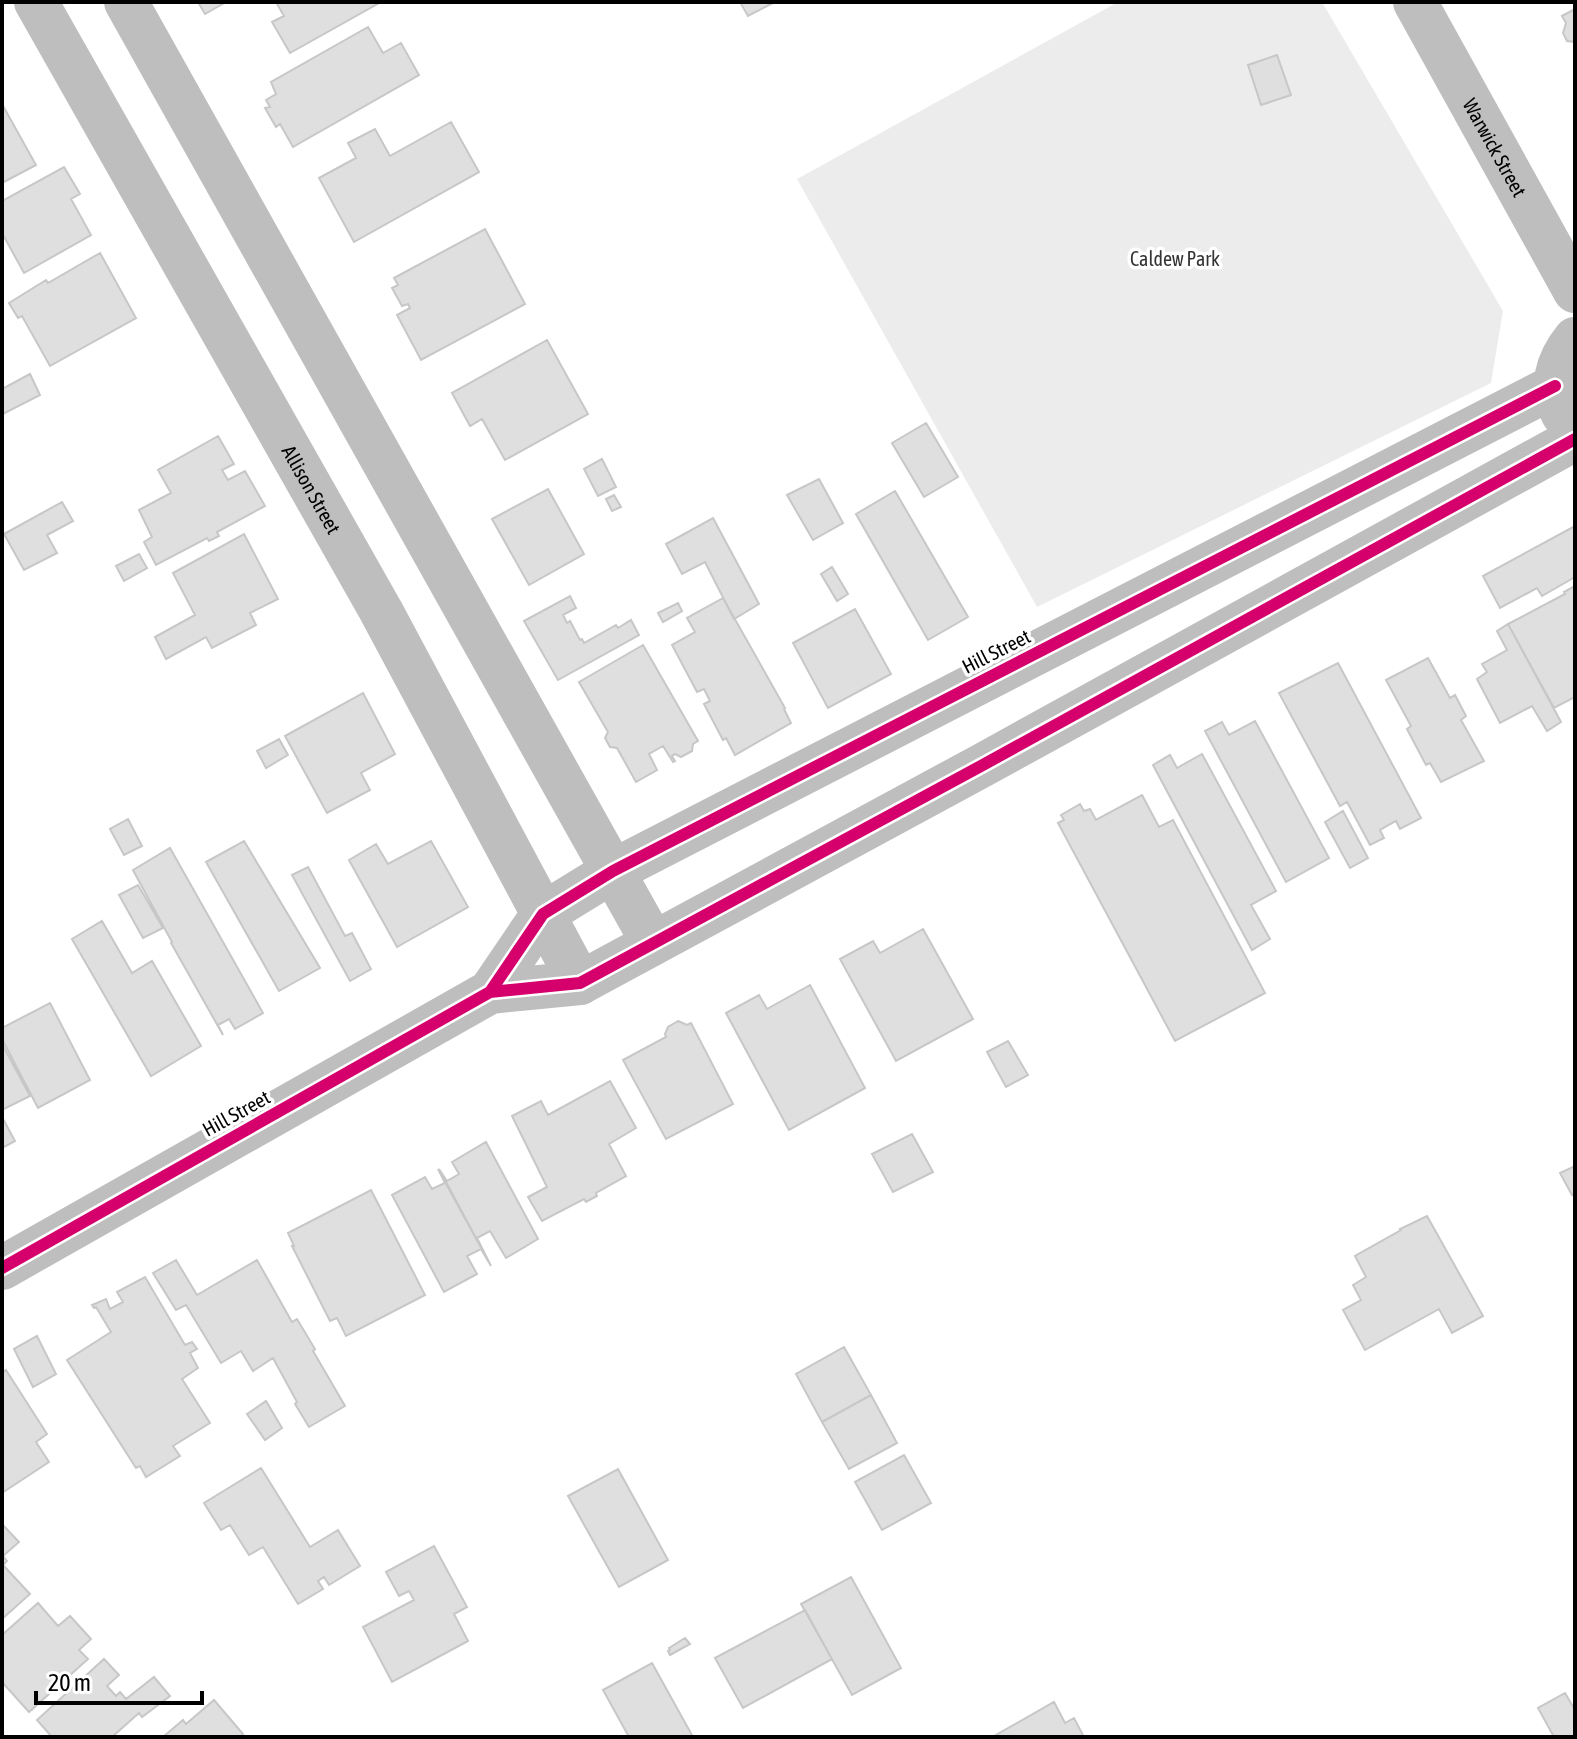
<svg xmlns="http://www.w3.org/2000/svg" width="1577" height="1739" viewBox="0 0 1577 1739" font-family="'Asap Condensed',sans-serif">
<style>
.green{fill:#ececec}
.building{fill:#dfdfdf;stroke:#c7c7c7;stroke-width:2}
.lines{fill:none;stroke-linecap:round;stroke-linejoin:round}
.minor{stroke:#bebebe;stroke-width:44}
.tertiary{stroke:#bebebe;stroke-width:44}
.cycleway-casing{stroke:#fff;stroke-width:17}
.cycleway{stroke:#d6006c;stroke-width:12}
.labels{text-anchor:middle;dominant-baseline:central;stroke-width:7;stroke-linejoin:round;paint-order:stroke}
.street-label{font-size:20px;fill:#000;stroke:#fff}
.park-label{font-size:20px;fill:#333;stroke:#fff}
</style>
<rect width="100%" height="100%" fill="#fff"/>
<!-- green -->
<path class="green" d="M1118 2H1322L1503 311 1491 383 1037 607 797 179Z"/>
<!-- building -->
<path class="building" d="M198 2H226L205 14Z
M276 2H381L290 53 272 22 284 16Z
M740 2H775L748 16Z
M1575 9V42L1567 41 1563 33 1566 23 1562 16Z
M368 27 383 53 401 43 419 75 293 147 280 124 276 127 265 108 270 107 266 100 276 94 271 82Z
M1277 55 1291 95 1261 105 1248 65Z
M2 104 36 165 2 183Z
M451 122 479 172 354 242 319 178 356 158 348 143 375 129 390 156Z
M64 167 80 194 71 199 91 235 24 273 2 233V201Z
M485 229 525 304 421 360 397 315 410 308 408 304 402 306 392 288 398 285 394 278Z
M100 253 136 318 50 366 22 316 18 318 9 303 46 280 48 283Z
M547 340 588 414 505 460 482 419 470 426 452 393Z
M30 374 40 395 3 414 2 389Z
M926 423 958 477 924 497 892 443Z
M218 436 234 464 222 470 228 480 245 471 265 506 217 532 219 536 209 541 207 538 156 565 144 542 152 537 139 510 171 493 158 470Z
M602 459 616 487 598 496 584 469Z
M819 479 843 523 813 540 787 495Z
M548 489 584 554 529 585 492 519Z
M895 491 968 617 928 640 856 514Z
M614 495 621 507 612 511 606 499Z
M62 502 73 521 47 535 57 553 24 570 4 534Z
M713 518 759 604 734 619 705 562 682 574 666 544Z
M1575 526V577L1542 596 1537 588 1500 608 1483 576Z
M244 534 278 599 250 613 256 625 212 648 206 637 166 659 155 637 195 615 173 573Z
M139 554 147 568 124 581 116 566Z
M832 567 848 594 837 601 821 574Z
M1575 586V697L1554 708 1508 624 1565 594 1564 592Z
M570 596 576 608 563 615 567 623 570 621 580 640 582 639 584 643 616 625 618 628 631 620 639 635 558 680 524 621Z
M723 598 785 708 784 709 791 723 735 755 726 738 723 740 704 704 710 701 704 689 697 692 672 645 695 632 687 618Z
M678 603 682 611 663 622 658 613Z
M855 609 891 674 828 708 793 643Z
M1508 624 1561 722 1547 731 1532 706 1500 723 1477 679 1487 672 1482 664 1507 650 1497 631Z
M643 645 698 741 693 744 692 751 681 757 675 754 672 756 675 761 673 762 663 746 649 754 657 770 636 782 617 748 610 747 605 738 608 732 579 682Z
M1428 658 1450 698 1455 695 1466 716 1461 720 1484 761 1441 782 1430 763 1426 765 1407 729 1411 726 1386 680Z
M1338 663 1421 818 1400 829 1396 821 1380 830 1384 838 1370 845 1347 802 1340 806 1279 693Z
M363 693 395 754 361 773 370 790 327 813 285 736Z
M1255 721 1329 858 1286 882 1205 731 1222 722 1229 735Z
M279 739 288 755 266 768 257 751Z
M1202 754 1276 891 1251 905 1270 939 1252 950 1153 765 1170 755 1177 768Z
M1142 795 1159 827 1173 820 1265 993 1175 1041 1058 823 1064 820 1061 815 1080 804 1084 811 1090 809 1096 820Z
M1343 811 1368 858 1350 868 1325 822Z
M128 819 142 846 124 855 110 829Z
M244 841 320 968 279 991 206 862Z
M431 841 468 907 397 947 349 860 376 844 388 864Z
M170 848 263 1013 235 1029 229 1019 218 1025 223 1035 171 943 172 942 133 870Z
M308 867 345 936 352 933 371 969 350 981 292 875Z
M138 885 163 928 143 938 119 895Z
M102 921 132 973 152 961 201 1046 151 1076 72 939Z
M923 929 973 1019 896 1061 840 959 873 941 880 953Z
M810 985 865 1088 789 1130 726 1013 759 995 767 1009Z
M50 1003 90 1080 38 1108 2 1039V1028Z
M678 1021 687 1025 691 1023 733 1104 666 1139 623 1060 666 1037 665 1034 668 1027Z
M1008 1041 1028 1075 1006 1087 987 1052Z
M2 1044 30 1096 2 1110Z
M610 1081 636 1128 609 1144 626 1176 596 1193 597 1196 586 1202 584 1199 542 1221 528 1197 547 1187 512 1116 541 1101 548 1115Z
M2 1117 15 1141 2 1148Z
M912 1134 933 1172 893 1192 872 1154Z
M486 1142 538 1239 506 1258 490 1231 477 1238 491 1266 439 1169 447 1181 459 1174 452 1162Z
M1575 1166V1193L1572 1195 1560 1173Z
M438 1169 491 1266 481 1249 467 1256 477 1274 444 1292 392 1195 425 1177 432 1189 445 1183Z
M371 1190 425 1295 346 1336 337 1318 330 1321 292 1246H294L288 1233Z
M1427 1216 1483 1316 1452 1333 1439 1309 1365 1350 1343 1310 1361 1300 1353 1285 1366 1277 1355 1256 1401 1230 1400 1229Z
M176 1260 197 1295 257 1260 292 1322 297 1319 315 1349 313 1351 345 1406 309 1427 295 1404 297 1402 273 1358 253 1371 241 1351 221 1363 186 1305 176 1310 153 1273Z
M145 1277 185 1345 192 1342 197 1349 190 1353 198 1368 182 1379 210 1423 173 1446 180 1456 146 1477 140 1466 136 1468 67 1360 111 1332 96 1307 94 1308 92 1305 106 1299 110 1309 123 1302 117 1292Z
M37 1336 56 1374 33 1387 14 1349Z
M844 1347 871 1395 822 1422 796 1374Z
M6 1370 47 1434 36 1442 49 1462 2 1493V1373Z
M871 1395 897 1443 849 1469 822 1422Z
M266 1401 282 1428 265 1440 247 1414Z
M904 1455 931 1503 882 1530 855 1482Z
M261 1468 310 1547 338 1530 360 1566 329 1585 324 1577 318 1581 323 1589 298 1604 263 1547 249 1555 230 1525 221 1530 204 1503Z
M618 1469 668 1560 619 1587 568 1496Z
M2 1524 19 1542 3 1556 7 1561 3 1565 30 1594 2 1619Z
M434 1546 467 1607 454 1614 468 1641 392 1682 363 1627 414 1600 409 1591 399 1596 386 1572Z
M851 1577 901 1668 852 1695 801 1604Z
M38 1603 58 1626 70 1616 91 1639 79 1650 88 1659 29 1712 2 1682V1635Z
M805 1610 832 1659 743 1708 715 1658Z
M685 1638 690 1644 670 1655 668 1651 670 1650 669 1648Z
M104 1659 119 1675 107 1686 116 1696 120 1692 126 1699 154 1677 170 1696 142 1717 139 1713 112 1737H52L37 1720Z
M652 1663 693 1737H629L603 1690Z
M1565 1693 1575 1710V1737H1554L1538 1708Z
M214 1700 243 1734 240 1737H163L183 1720 186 1724Z
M1054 1702 1065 1723 1074 1718 1084 1737H994V1736Z"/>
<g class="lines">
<!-- minor -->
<g class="minor">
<path id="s1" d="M36 2 381 611 580 983"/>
<path d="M126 2 653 943"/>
<path id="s2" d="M1415 2 1575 291"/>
</g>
<!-- tertiary -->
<path class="tertiary" d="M1563 414C1549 387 1557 361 1575 339
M490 992 543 914 613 871 1555 386
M2 1268 490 992 580 983 981 766 1575 439"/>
<defs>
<path id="cycleway" d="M490 992 543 914 613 871 1555 386
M2 1268 490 992 580 983 981 766 1575 439"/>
</defs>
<!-- cycleway casing -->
<use href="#cycleway" class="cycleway-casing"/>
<!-- cycleway -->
<use href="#cycleway" class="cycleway"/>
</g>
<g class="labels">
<!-- street labels -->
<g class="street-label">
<text stroke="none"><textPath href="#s2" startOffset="166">Warwick Street</textPath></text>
<text stroke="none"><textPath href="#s1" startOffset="560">Allison Street</textPath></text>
<text transform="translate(996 651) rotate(-27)">Hill Street</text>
<text transform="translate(236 1113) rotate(-29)">Hill Street</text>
</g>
<!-- park labels -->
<g class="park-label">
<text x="1175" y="258">Caldew Park</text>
</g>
</g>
<!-- border -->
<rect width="1577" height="1739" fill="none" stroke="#000000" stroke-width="8"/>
<!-- scale -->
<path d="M36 1691v12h166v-12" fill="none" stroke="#000000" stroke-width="4"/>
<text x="48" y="1691" font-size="24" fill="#000000" stroke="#ffffff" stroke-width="6" paint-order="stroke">20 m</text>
</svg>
